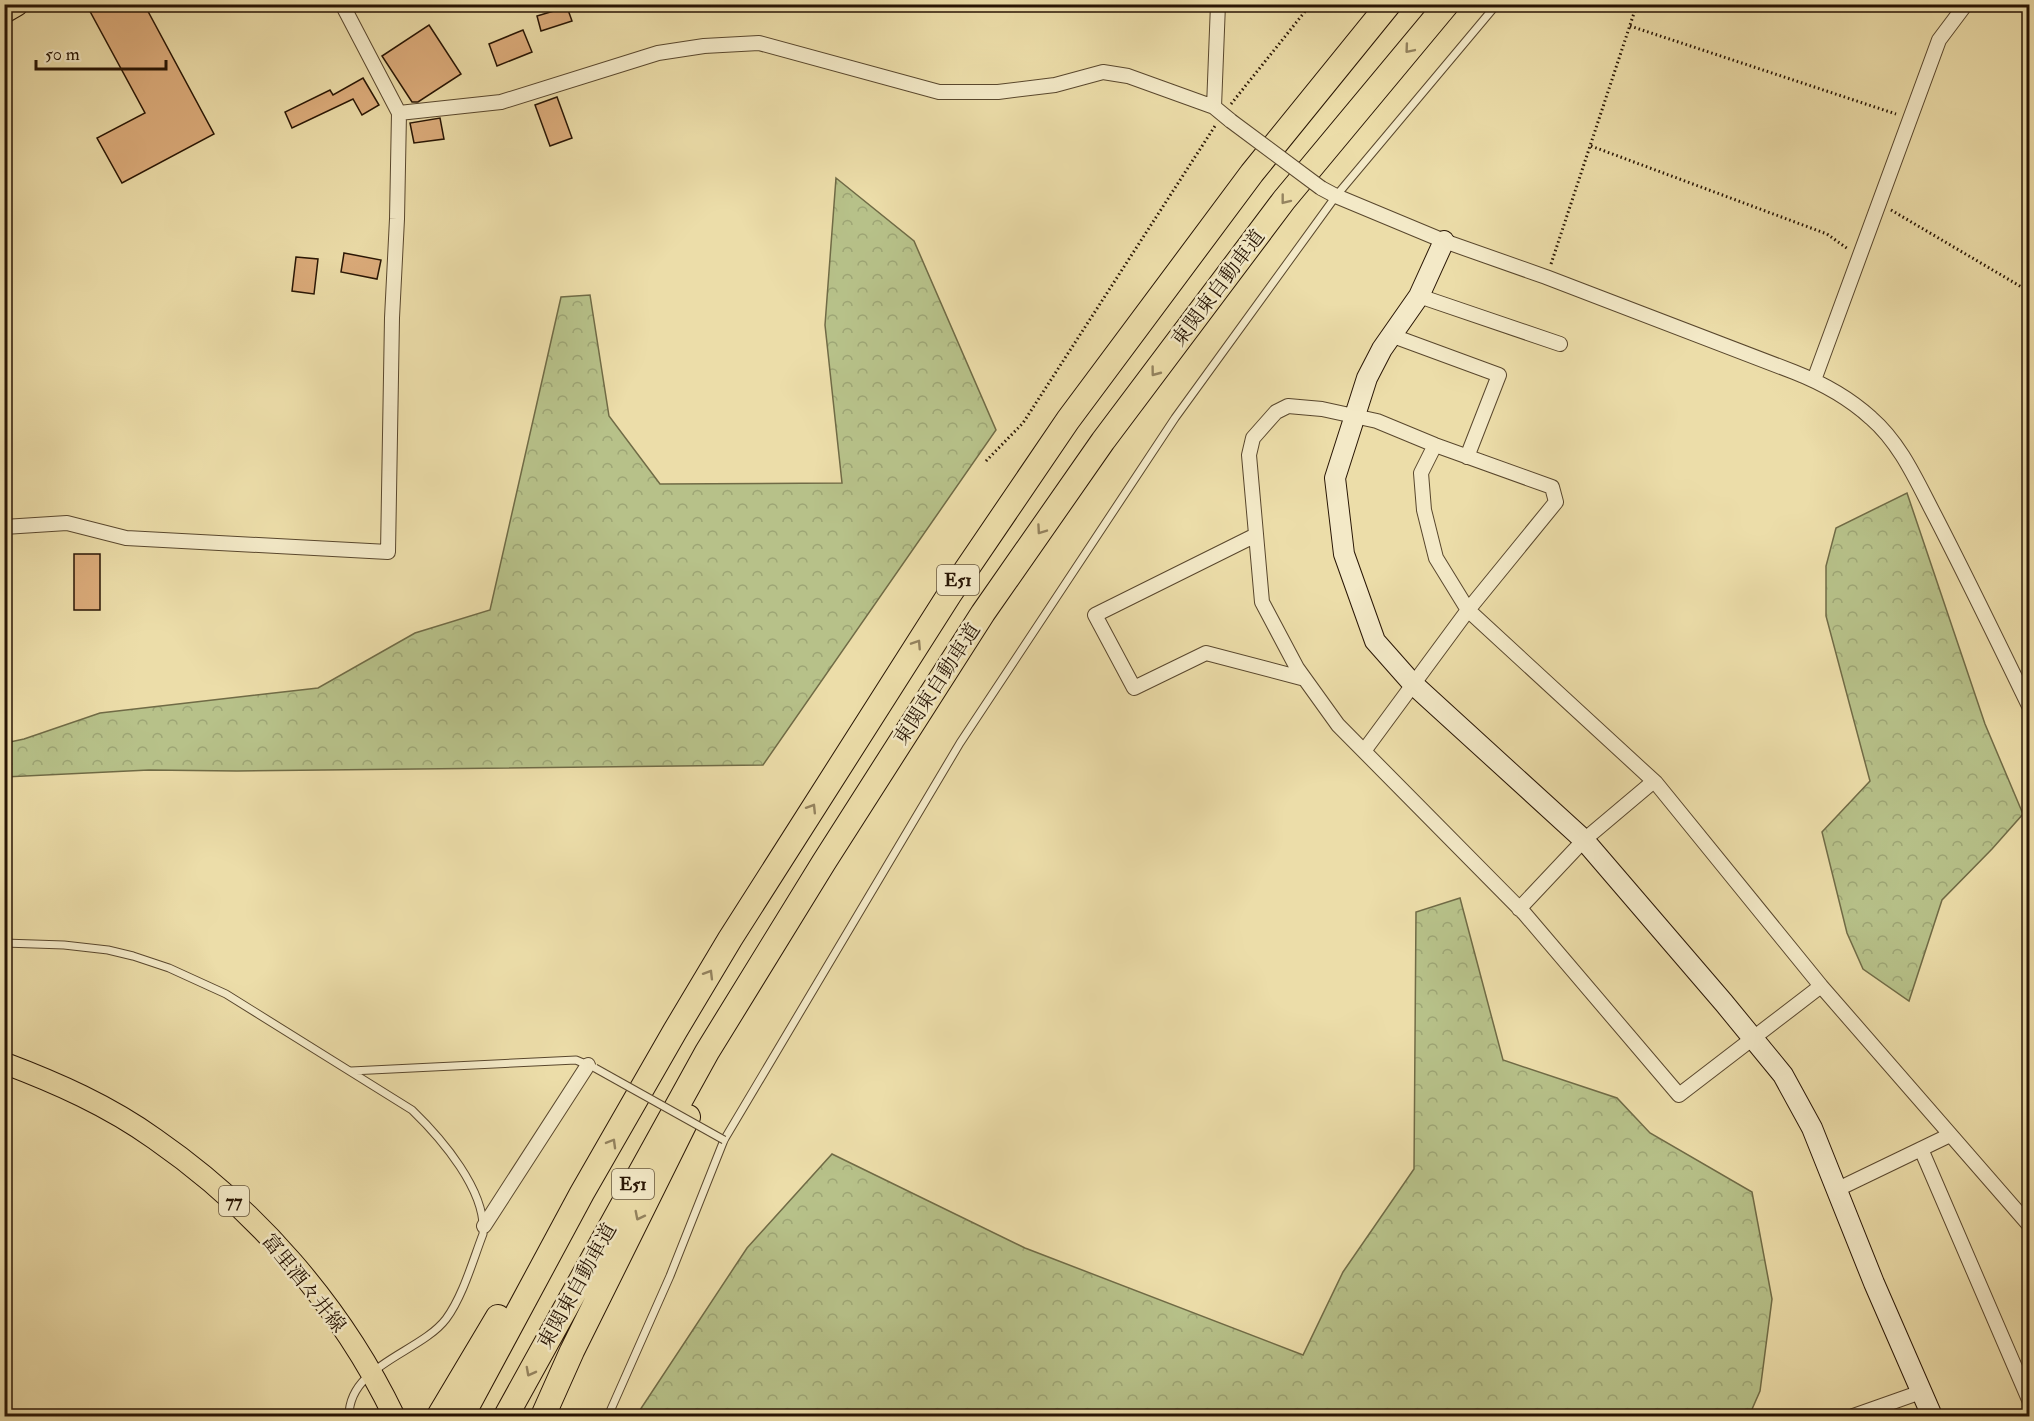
<svg xmlns="http://www.w3.org/2000/svg" width="2034" height="1421" viewBox="0 0 2034 1421" font-family="'IM FELL Double Pica','Noto Serif JP',serif">
<style>
.forest{fill:url(#forest-crowns);stroke:#706b46;stroke-width:1.5}
.building{fill:#dcac7b;stroke:#281504;stroke-width:1.5}
.lines{fill:none;stroke-linecap:round;stroke-linejoin:round}
.lane-casing{stroke:#59472d;stroke-width:9}
.street-casing{stroke:#59472d;stroke-width:16}
.secondary-casing{stroke:#281504;stroke-width:22}
.primary-casing{stroke:#281504;stroke-width:23}
.highway-casing{stroke:#281504;stroke-width:26}
.path{stroke:#281504;stroke-width:3;stroke-dasharray:1.5 3;stroke-linecap:butt}
.lane{stroke:#f3e9c7;stroke-width:7}
.street{stroke:#f3e9c7;stroke-width:14}
.secondary{stroke:#f3e9c7;stroke-width:20}
.primary{stroke:#ecdda9;stroke-width:21}
.highway{stroke:#ecdda9;stroke-width:24}
.lane-bridge-casing{stroke:#59472d;stroke-width:9;stroke-linecap:butt}
.street-bridge-casing{stroke:#59472d;stroke-width:16;stroke-linecap:butt}
.lane-bridge{stroke:#f3e9c7;stroke-width:7}
.street-bridge{stroke:#f3e9c7;stroke-width:14}
.oneway{stroke:#94835f}
.labels{text-anchor:middle;dominant-baseline:central;stroke-width:5;stroke-linejoin:round;paint-order:stroke}
.shield{fill:#f3e9c7;stroke:#65553e;stroke-width:1.5}
.shield-label{font-size:18px;font-weight:bold;fill:#281504}
.street-label{font-size:20px;fill:#281504;stroke:#f3e9c7}
</style>
<defs>
<pattern id="forest-crowns" width="20" height="18" patternUnits="userSpaceOnUse" patternTransform="scale(1.5)"><rect width="20" height="18" fill="#b7c189"/><path d="M2 6a3 3 0 1 1 6 0M12 15a3 3 0 1 1 6 0" fill="none" stroke="#9da575"/></pattern>
</defs>
<rect width="100%" height="100%" fill="#ecdda9"/>
<filter id="stains"><feTurbulence type="fractalNoise" baseFrequency=".00333" numOctaves="4"/><feColorMatrix values="0 0 0 0 .2 0 0 0 0 .09 0 0 0 0 .02 0 0 0 .5 -.17"/></filter>
<radialGradient id="worn" r=".72"><stop offset=".6" stop-color="#630" stop-opacity="0"/><stop offset="1" stop-color="#630" stop-opacity=".3"/></radialGradient>
<!-- forest -->
<path class="forest" d="M836 178 914 241 996 430 763 765 237 771 149 770 5 777V743L24 739 100 713 318 688 415 633 490 610 561 297 590 295 609 416 660 484 842 483 825 325Z
M1907 493 1985 724 2023 814 1992 849 1942 900 1909 1001 1863 969 1847 933 1822 832 1870 781 1826 616V566L1836 528Z
M1460 898 1503 1060 1617 1098 1650 1133 1752 1192 1772 1299 1760 1391 1749 1416H636L747 1248 832 1154 1025 1248 1303 1355 1343 1272 1414 1169 1416 912Z"/>
<!-- building -->
<path class="building" d="M86 4H144L214 134 122 183 97 138 145 113Z
M567 7 572 21 541 31 537 16Z
M429 25 461 74 418 102H412L382 56Z
M523 30 532 52 497 66 489 44Z
M363 78 379 105 362 115 353 99 292 128 285 112 330 90 333 95Z
M557 97 572 138 550 146 535 105Z
M440 118 444 139 414 143 410 123Z
M344 253 381 260 377 279 341 272Z
M296 257 318 259 314 294 292 291Z
M74 554H100V610H74Z"/>
<g class="lines">
<defs>
<path id="lane" d="M4 943 64 945 108 950 133 956 169 968 226 994 412 1110C441 1138 487 1191 483 1234 473 1260 463 1296 446 1319 420 1353 349 1365 349 1416
M351 1071 576 1060 590 1066
M608 1416 670 1276 724 1140 960 743 1175 418 1336 196 1497 4"/>
<path id="street" d="M1214 107 1218 4
M399 113 501 102 658 53 704 46 759 43 939 92H998L1055 85 1103 72 1128 76 1214 107 1231 121
M1321 188 1336 196 1444 241 1546 277 1794 372C1822 383 1848 397 1871 418 1901 444 1917 482 1935 516 1968 580 1999 644 2030 708
M1419 296 1560 344
M1393 336 1499 375 1467 457
M1814 380 1939 40 1966 4
M1435 445 1421 473 1424 510 1436 558 1468 610 1656 783 1821 986 2030 1226
M4 527 67 523 126 538 388 552 392 318 397 219 399 113 342 4
M1256 535 1095 615 1134 688 1206 653 1305 679
M1364 751 1468 610 1556 502 1552 487 1435 445 1377 421 1322 409 1288 406 1276 412 1253 438 1249 455 1262 602 1297 668 1338 725 1524 913 1679 1095 1821 986
M1519 909 1584 840 1654 781
M1921 1149 2030 1402
M1838 1189 1950 1135
M484 1226 588 1065
M1853 1416 1921 1392"/>
<path id="secondary" d="M1444 241 1419 296 1382 349 1367 378 1335 478 1344 554 1375 641 1413 684 1584 840 1724 1003 1783 1075 1812 1128 1874 1283 1932 1416"/>
<path id="primary" d="M4 1063C57 1083 109 1106 155 1139 256 1209 341 1306 394 1416"/>
<path id="highway" d="M4 11 16 4
M439 1416 498 1317
M462 1416 582 1193 675 1031 730 939 949 595 1068 420 1252 173 1389 4
M506 1416 707 1052 824 862 983 613 1103 441 1284 200 1447 4
M543 1416 572 1351 688 1117"/>
</defs>
<!-- lane casing -->
<use href="#lane" class="lane-casing"/>
<!-- street casing -->
<use href="#street" class="street-casing"/>
<!-- secondary casing -->
<use href="#secondary" class="secondary-casing"/>
<!-- primary casing -->
<use href="#primary" class="primary-casing"/>
<!-- highway casing -->
<use href="#highway" class="highway-casing"/>
<!-- path -->
<path class="path" d="M1630 26 1896 114
M1231 104 1311 4
M1591 146 1827 234 1848 249
M1891 210 2030 292
M1551 264 1637 4
M986 461 1023 423 1215 126"/>
<!-- lane -->
<use href="#lane" class="lane"/>
<!-- street -->
<use href="#street" class="street"/>
<!-- secondary -->
<use href="#secondary" class="secondary"/>
<!-- primary -->
<use href="#primary" class="primary"/>
<!-- highway -->
<use href="#highway" class="highway"/>
<defs>
<path id="lane-bridge" d="M595 1068 724 1140"/>
<path id="street-bridge" d="M1231 121 1321 188"/>
</defs>
<!-- lane-bridge casing -->
<use href="#lane-bridge" class="lane-bridge-casing"/>
<!-- street-bridge casing -->
<use href="#street-bridge" class="street-bridge-casing"/>
<!-- lane-bridge -->
<use href="#lane-bridge" class="lane-bridge"/>
<!-- street-bridge -->
<use href="#street-bridge" class="street-bridge"/>
</g>
<!-- one-way arrows -->
<defs><path id="oneway-chevron" d="M-2-3.5L2.5 0L-2 3.5" fill="none" stroke-width="1.6" stroke-linecap="round" stroke-linejoin="round" transform="scale(1.5)"/></defs>
<g class="oneway">
<use href="#oneway-chevron" transform="translate(1409 49) rotate(130)"/>
<use href="#oneway-chevron" transform="translate(1285 200) rotate(128)"/>
<use href="#oneway-chevron" transform="translate(1155 372) rotate(127)"/>
<use href="#oneway-chevron" transform="translate(1041 530) rotate(125)"/>
<use href="#oneway-chevron" transform="translate(917 644) rotate(-57)"/>
<use href="#oneway-chevron" transform="translate(812 808) rotate(-58)"/>
<use href="#oneway-chevron" transform="translate(709 974) rotate(-59)"/>
<use href="#oneway-chevron" transform="translate(612 1143) rotate(-60)"/>
<use href="#oneway-chevron" transform="translate(639 1216) rotate(117)"/>
<use href="#oneway-chevron" transform="translate(530 1372) rotate(118)"/>
</g>
<g class="labels">
<!-- shield labels -->
<g class="shield">
<rect x="937" y="565" width="42" height="30" rx="4.5"/>
<rect x="612" y="1169" width="42" height="30" rx="4.5"/>
<rect x="219" y="1186" width="30" height="30" rx="4.5"/>
</g>
<g class="shield-label">
<text x="958" y="580">E51</text>
<text x="633" y="1184">E51</text>
<text x="234" y="1201">77</text>
</g>
<!-- street labels -->
<g class="street-label">
<text transform="translate(1218 288) rotate(-53)">東関東自動車道</text>
<text transform="translate(937 684) rotate(-57)">東関東自動車道</text>
<text transform="translate(304 1283) rotate(51)">富里酒々井線</text>
<text transform="translate(577 1286) rotate(-61)">東関東自動車道</text>
</g>
</g>
<!-- margin -->
<rect width="2034" height="1421" fill="none" stroke="#ecdda9" stroke-width="24"/>
<rect x="6" y="6" width="2022" height="1409" fill="none" stroke="#281504" stroke-width="3"/>
<rect x="12" y="12" width="2010" height="1397" fill="none" stroke="#281504" stroke-width="1.5"/>
<!-- scale -->
<path d="M36 60v9h130v-9" fill="none" stroke="#281504" stroke-width="3"/>
<text x="45" y="60" font-size="18" fill="#281504" stroke="#f3e9c7" stroke-width="4.5" paint-order="stroke">50 m</text>
<rect width="100%" height="100%" filter="url(#stains)"/>
<rect width="100%" height="100%" fill="url(#worn)"/>
</svg>
